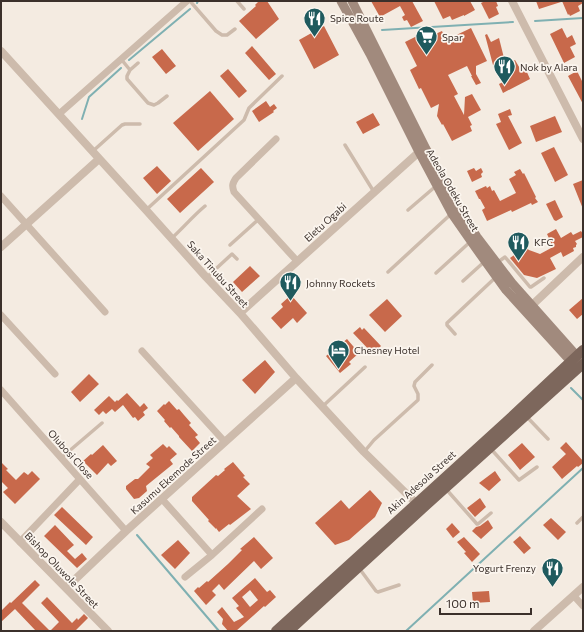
<svg xmlns="http://www.w3.org/2000/svg" width="584" height="632" viewBox="0 0 584 632" font-family="Commissioner,sans-serif">
<style>
.lines{fill:none;stroke-linecap:round;stroke-linejoin:round}
.stream{stroke:#7fb0b2;stroke-width:2}
.building{fill:#c8694b;fill-rule:evenodd}
.service{stroke:#cdbbac;stroke-width:3.5}
.minor{stroke:#cdbbac;stroke-width:7}
.tertiary{stroke:#cdbbac;stroke-width:8}
.secondary{stroke:#a18a7d;stroke-width:9}
.primary{stroke:#7d675c;stroke-width:10}
.labels{text-anchor:middle;dominant-baseline:central;stroke-width:3.5;stroke-linejoin:round;paint-order:stroke}
.poi-label{font-size:10px;fill:#3b302b;stroke:#fbf5ee;text-anchor:start}
.street-label{font-size:10px;fill:#3b302b;stroke:#fbf5ee}
</style>
<rect width="100%" height="100%" fill="#f4ebe1"/>
<g class="lines">
<!-- stream -->
<path class="stream" d="M197 3 198 1
M535 21 583 18
M382 30 513 22
M129 60 190 9
M82 119 89 97 121 68
M571 388 583 400
M137 535 219 631
M406 631 583 468"/>
</g>
<!-- building -->
<path class="building" d="M259 1H267L279 19 256 39 239 21 256 6 255 5Z
M371 1H412L423 21 411 27 407 20 404 21 402 17 405 15 400 6 380 17Z
M434 1H470L475 10 464 16V15L452 20 450 16 443 19Z
M485 1H496L498 6 496 7 499 14 489 19 481 3Z
M536 1H561V2L539 9Z
M562 1H583V3L578 6 580 11 570 16 569 14 568 15Z
M324 26 339 55 314 69 299 40Z
M471 28 487 61 476 66V74L481 83 476 85 471 76H472L467 66 448 75 458 94 454 96 464 115 465 97 472 94 481 110 468 117 472 125 470 126 472 131 452 141 443 124 442 125 437 116 439 104 431 108 421 88 419 89 410 70 417 66 405 42 419 35 431 36 442 31 446 40Z
M562 28 567 38 572 35 576 44 570 47 575 57 564 63 550 34Z
M487 34 491 42 499 38 506 66 515 60 522 72 526 70 530 79 503 93 499 84 507 80 497 64 493 65 485 35Z
M252 46 276 74 269 80 245 53Z
M162 49 176 66 166 74 152 57Z
M228 69 247 91 239 98 220 76Z
M577 71 583 83V104L568 76Z
M210 91 234 119 198 151 173 123Z
M266 101 270 107 274 104 277 108 273 111 274 112 259 122 252 111Z
M510 109 512 115 508 116 522 143 509 150 496 124 501 122 498 114Z
M373 113 380 125 363 134 356 122Z
M555 116 562 132 536 142 530 126Z
M554 147 568 175 555 182 541 153Z
M157 166 171 181 157 194 143 178Z
M201 168 214 182 180 213 167 199Z
M474 168 476 171 481 168 483 172 481 174 482 177 472 182 467 171Z
M520 169 523 174 524 173 536 197 535 198 538 202 532 205 531 203 512 212 511 210 487 221 482 210 485 208 480 199H479L475 191 486 186 487 188 490 186 492 191 494 190 500 201 516 193 509 179 516 175 514 172Z
M583 180V209L573 184Z
M555 200 563 217 556 221 554 220 546 204Z
M556 229 561 238 571 232 573 235 581 231 583 234V237L575 241 577 244 576 245V247L573 248 574 251 563 257 561 252 550 258 556 269 537 278 524 275 510 258 525 247 529 250 540 254 553 247 547 234Z
M250 266 260 276 242 292 233 282Z
M291 295 307 313 297 323 293 318 281 329 271 318 283 307 281 304Z
M583 298V314L577 319 569 310Z
M387 299 402 316 385 332 369 315Z
M360 327 362 330 364 328 381 346 373 354 353 333Z
M347 339 359 353 349 362 351 364 340 373 326 356Z
M265 360 275 372 255 394 242 380Z
M89 374 99 384 80 402 71 392Z
M127 393 140 407 144 403 148 408 143 412 145 415 138 421 135 417 133 418 123 405 115 412 112 409 106 414 103 411 99 415 94 410 109 396 115 402 117 400 118 401Z
M169 401 177 410 179 409 184 415 191 423 189 425 198 435 195 437 200 443 192 451 179 437V436L171 427 170 428 164 421 165 420 157 411 164 404 165 405Z
M566 442 583 461V463L578 467 577 466 562 479 552 467 566 454 560 448Z
M522 443 535 457 520 470 508 455Z
M163 444 167 448 169 446 177 454 170 460 173 464 146 486 147 491 139 498 134 499 126 489V486L135 479H138L150 467 146 464 153 458 150 455Z
M103 445 117 461 111 466 108 463 97 475 83 461 91 454 92 455Z
M1 462 8 469 6 470 16 480 24 472 28 475 32 471 40 479 15 504 3 492 8 488 1 481Z
M233 462 245 476 243 477 250 484 237 496 251 509 230 525 229 524 219 532 216 528V529L208 521 209 520 192 501V497L216 475 218 476 225 470 224 469Z
M495 471 501 480 489 491 479 483Z
M370 490 382 503 375 517 349 540 335 545 315 523 341 500 349 509Z
M480 498 486 507 475 517 467 508Z
M62 507 93 537 86 545 54 515Z
M551 518 566 532 558 540 543 525Z
M488 520 493 528 481 539 472 531 476 527 480 526Z
M452 523 460 532 453 538 446 529Z
M55 525 74 545 67 551 75 559 82 553 87 559 77 568 44 536Z
M520 536 531 548 524 554 513 542Z
M254 537 273 558 261 569 254 561 224 590 219 584 212 591 216 595 206 605 194 591 198 587 199 588 207 581 208 582 228 564 242 550 240 549Z
M464 537 480 554 472 562 464 553 466 552 457 542Z
M178 540 190 553 175 569 161 555Z
M255 578 267 592 270 590 276 597 265 607 264 606 236 631H228L222 624 223 619 217 612 222 607 234 622 244 617 236 608 239 606 232 598ZM250 590 258 600 250 607 242 597Z
M35 580 40 585 22 603 50 631 59 622 41 603 47 597 72 623 77 618 78 620 84 614 88 618 75 631H36L15 609 1 622V611L10 602 11 603Z
M489 591 490 602 473 603 472 592Z"/>
<g class="lines">
<!-- service -->
<path class="service" d="M190 1 216 31 222 35H227L235 29
M237 1 244 9
M121 59 130 70 138 63
M130 70 127 76V79L148 103 154 105 158 103 167 96
M345 145 374 192
M93 151 122 125 125 124H140
M146 210 244 120 249 108 282 76
M408 210 436 186
M172 238C183 228 193 216 205 206
M230 245 259 219
M498 262 505 257 530 287H531L544 278
M388 272 451 214
M436 273 470 242
M207 277 232 254 237 259
M463 281 484 262
M455 334 447 325V323L496 277
M323 406 365 367
M526 416 548 439
M491 449 519 480 537 467
M364 452 374 440 418 400V394L414 386 415 382 432 365
M61 458 102 423
M446 489 477 524H478L491 513
M577 523 583 517
M359 568 376 591 378 592 399 585"/>
<!-- minor -->
<path class="minor" d="M59 114 187 1
M276 139 236 178C232 184 232 186 234 192L297 261
M1 196 105 312
M1 315 55 374
M142 351 225 442
M1 390 126 531
M162 499 212 555
M20 542 80 479
M185 577 212 555 262 509
M574 596 583 606"/>
<!-- tertiary -->
<path class="tertiary" d="M512 1 583 139
M1 51 146 210 206 277 240 313 296 378 364 452 420 507
M1 247 99 159
M528 309 583 257
M240 313 419 152 423 150
M1 522 108 631
M66 588 126 531 296 378
M534 631 583 587"/>
<!-- secondary -->
<path class="secondary" d="M341 1 370 54 419 152 452 214 475 247 506 290 575 366
M352 1 426 149 459 209 477 237 512 283 583 363"/>
<!-- primary -->
<path class="primary" d="M276 631 506 422 583 350
M289 631 422 509 583 364"/>
</g>
<!-- icons -->
<defs>
<symbol id="restaurant-pin" viewBox="-11 -11 22 30"><path d="M0 17L-7.5 6A9.5 9.5 0 1 1 7.5 6Z" fill="#1f5a5e" stroke="#fbf5ee"/><path d="M-5-6h1v4h1v-4h1v4h1v-4h1v5L-1.5 .5V6h-2V.5L-5-1ZM5-6V6H3V1.5H1.5Q1.5-4 5-6Z" fill="#fff"/></symbol>
<symbol id="supermarket-pin" viewBox="-11 -11 22 30"><path d="M0 17L-7.5 6A9.5 9.5 0 1 1 7.5 6Z" fill="#1f5a5e" stroke="#fbf5ee"/><path d="M-6-5.5h2.5l.6 2H6L4.5 2H-2.5L-4.4-4H-6ZM-1.5 3.2a1.3 1.3 0 1 0 .1 0ZM3 3.2a1.3 1.3 0 1 0 .1 0Z" fill="#fff"/></symbol>
<symbol id="hotel-pin" viewBox="-11 -11 22 30"><path d="M0 17L-7.5 6A9.5 9.5 0 1 1 7.5 6Z" fill="#1f5a5e" stroke="#fbf5ee"/><path d="M-6-4.5h1.5V1H6V5H4.5V3h-9V5H-6ZM-4 0a1.8 1.8 0 1 1 3.6 0ZM.5 0V-2.5h3Q6-2.5 6 0Z" fill="#fff"/></symbol>
</defs>
<g fill-rule="evenodd">
<use href="#restaurant-pin" x="302" y="6" width="25" height="34"/>
<use href="#supermarket-pin" x="414" y="24" width="25" height="34"/>
<use href="#restaurant-pin" x="492" y="54" width="25" height="34"/>
<use href="#restaurant-pin" x="506" y="230" width="25" height="34"/>
<use href="#restaurant-pin" x="278" y="270" width="25" height="34"/>
<use href="#hotel-pin" x="326" y="338" width="25" height="34"/>
<use href="#restaurant-pin" x="540" y="556" width="25" height="34"/>
</g>
<g class="labels">
<!-- poi labels -->
<g class="poi-label">
<text x="330" y="18">Spice Route</text>
<text x="442" y="37">Spar</text>
<text x="520" y="67">Nok by Alara</text>
<text x="534" y="242">KFC</text>
<text x="306" y="283">Johnny Rockets</text>
<text x="354" y="350">Chesney Hotel</text>
<text x="536" y="568" text-anchor="end">Yogurt Frenzy</text>
</g>
<!-- street labels -->
<g class="street-label">
<text transform="translate(453 190) rotate(60)">Adeola Odeku Street</text>
<text transform="translate(325 222) rotate(-42)">Eletu Ogabi</text>
<text transform="translate(218 274) rotate(48)">Saka Tinubu Street</text>
<text transform="translate(71 454) rotate(48)">Olubosi Close</text>
<text transform="translate(173 475) rotate(-42)">Kasumu Ekemode Street</text>
<text transform="translate(421 482) rotate(-42)">Akin Adesola Street</text>
<text transform="translate(62 570) rotate(46)">Bishop Oluwole Street</text>
</g>
</g>
<!-- border -->
<rect width="584" height="632" fill="none" stroke="#3b302b" stroke-width="4"/>
<!-- scale -->
<path d="M440 608v6h91v-6" fill="none" stroke="#3b302b" stroke-width="2"/>
<text x="446" y="608" font-size="12" fill="#3b302b" stroke="#fbf5ee" stroke-width="3" paint-order="stroke">100 m</text>
</svg>
